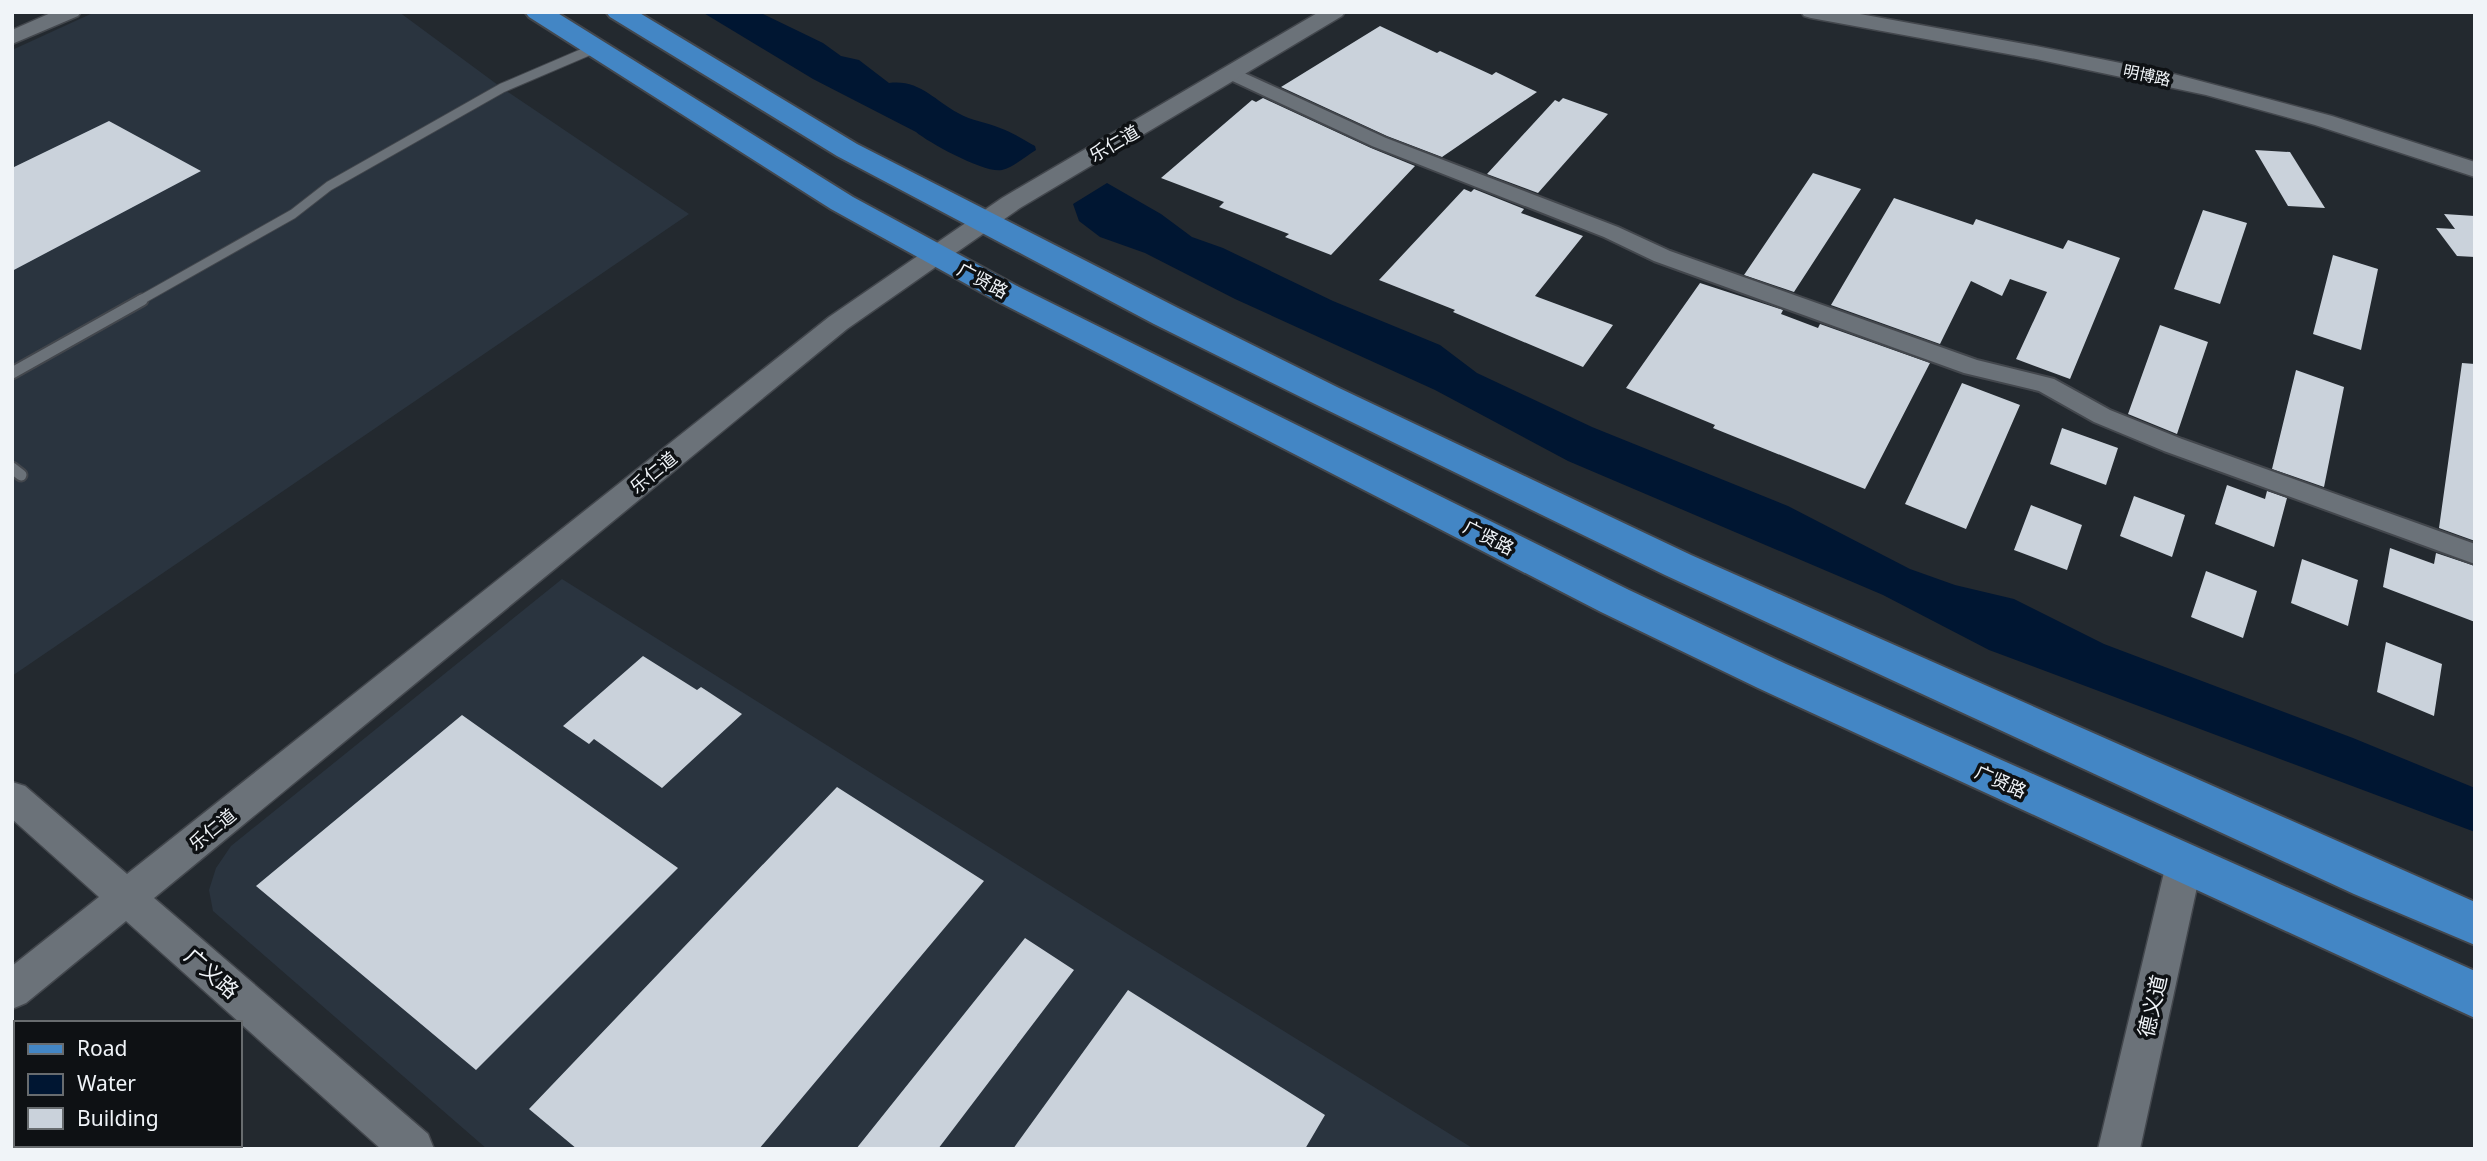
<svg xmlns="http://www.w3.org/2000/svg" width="2487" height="1161" viewBox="0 0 2487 1161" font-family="'Noto Sans','Noto Sans SC',sans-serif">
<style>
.built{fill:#2a343f}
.water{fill:#001632}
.building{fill:#cad2db}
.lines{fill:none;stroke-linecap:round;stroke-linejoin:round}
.service-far1-casing{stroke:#43474d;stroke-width:11}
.service-casing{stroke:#43474d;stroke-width:15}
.minor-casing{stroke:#43474d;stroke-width:4}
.tertiary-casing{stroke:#43474d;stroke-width:3}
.primary-casing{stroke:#43474d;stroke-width:4}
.service-far1{stroke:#6b7279;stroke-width:9}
.service{stroke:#6b7279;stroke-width:11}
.minor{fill:#6b7279;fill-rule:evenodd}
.tertiary{fill:#6b7279;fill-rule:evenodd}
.primary{fill:#4386c5;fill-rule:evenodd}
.labels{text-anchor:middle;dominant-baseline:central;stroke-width:7;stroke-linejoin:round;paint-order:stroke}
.far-street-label{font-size:16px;fill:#f0f4f8;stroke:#0e1114}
.street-label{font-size:18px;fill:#f0f4f8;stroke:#0e1114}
.near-street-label{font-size:21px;fill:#f0f4f8;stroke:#0e1114}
</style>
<rect width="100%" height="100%" fill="#23292f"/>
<!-- built -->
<path class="built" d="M95 12H399L502 88 689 214 12 676V50Z
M562 579 1134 938 1474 1149H487L213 911 209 890 216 868 231 846Z"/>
<!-- water -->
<path class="water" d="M702 12H759L823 43 841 56 859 60 889 83C919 79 934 100 958 113 972 121 986 122 1000 128 1012 132 1024 140 1035 146L1036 150C1026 156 1014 167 1002 170 986 174 929 143 916 132L813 79Z
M1107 183 1161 214 1192 237 1223 248 1333 301 1440 345 1477 373 1592 427 1788 506 1910 569 1955 585 2014 599 2104 644 2353 738 2475 788V832L1989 650 1883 595 1568 461 1435 390 1235 299 1145 253 1100 237 1079 221 1073 204Z"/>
<!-- building -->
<path class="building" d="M1380 26 1437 53 1440 51 1492 75 1496 72 1537 92 1442 157 1387 136 1281 87Z
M1263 98 1371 148 1415 166 1331 255 1285 237 1289 234 1219 207 1224 202 1161 178 1252 100 1256 102Z
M1563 98 1608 114 1538 193 1487 174 1555 100 1559 102Z
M109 121 201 171 12 271V168Z
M2255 150 2290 152 2325 208 2288 206Z
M1813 173 1861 189 1794 292 1744 275Z
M1464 189 1471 192 1474 189 1524 209 1521 213 1583 236 1535 296 1613 325 1583 367 1453 312 1455 310 1379 280Z
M1894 198 1973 225 1976 219 2063 249 2068 240 2120 258 2070 379 2016 359 2047 292 2010 279 2002 296 1971 281 1940 344 1831 305Z
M2203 210 2247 223 2220 304 2174 289Z
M2444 214 2475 216V257L2457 256 2436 228 2455 229Z
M2333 255 2378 269 2361 350 2313 334Z
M1700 283 1783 310 1781 314 1818 328 1820 324 1930 363 1865 489 1713 428 1715 425 1626 388Z
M2160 325 2208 342 2177 434 2128 414Z
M2462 363 2475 364V541L2439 528Z
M2296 370 2344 387 2324 487 2272 469Z
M1962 383 2020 405 1966 529 1905 504Z
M2062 428 2118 448 2106 485 2050 464Z
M2227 485 2265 499 2267 491 2287 498 2274 547 2215 524Z
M2134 496 2185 515 2172 557 2120 536Z
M2031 505 2082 525 2067 570 2014 550Z
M2390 548 2434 564 2436 553 2475 566V622L2383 587Z
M2302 559 2358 580 2348 626 2291 603Z
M2206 571 2257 591 2243 638 2191 617Z
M2386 642 2442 664 2434 716 2377 692Z
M643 656 697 690 701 687 742 714 662 788 594 739 589 744 563 726Z
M462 715 678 868 476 1070 256 886Z
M837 787 984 881 759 1149H577L529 1109Z
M1025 938 1074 970 938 1149H856Z
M1128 990 1325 1115 1305 1149H1013Z"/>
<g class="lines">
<defs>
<path id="service-far1" d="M139 301 293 214 329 186 502 88 593 49"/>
<path id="service" d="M12 373 142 300
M12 468 21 475"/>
<path id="minor" d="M1231 67 1386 138 1618 227 1670 251 1977 360 2054 379 2110 410 2182 439 2475 544V564L2164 451 2094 422 2039 391 1964 373 1654 261 1604 237 1372 146 1224 77 1222 73Z"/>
<path id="tertiary" d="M53 12H81L78 16 12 44V30Z
M1319 12H1345L1342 16 1020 208 847 329 154 898 428 1134 434 1149H381L126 921 26 1003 12 1009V966L99 897 12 819V782L25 786 127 874 829 317 1002 198Z
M1801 12H1849L2036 46 2170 73 2332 116 2475 162V177L2315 125 2206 95 2036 59 1811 18 1804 16Z
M2184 847 2197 852 2202 864 2140 1149H2098L2166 864 2171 852Z"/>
<path id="primary" d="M525 12H556L853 197 1019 287 1629 590 1786 664 2475 971V1018L1758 688 1601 612 997 301 831 209 529 17Z
M606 12H638L857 144 1178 308 1339 388 1691 555 2475 902V945L2354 894 1665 575 1315 404 1154 324 837 156 610 17Z"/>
</defs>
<!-- service-far1 casing -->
<use href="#service-far1" class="service-far1-casing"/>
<!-- service casing -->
<use href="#service" class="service-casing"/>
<!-- minor casing -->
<use href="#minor" class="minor-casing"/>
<!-- tertiary casing -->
<use href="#tertiary" class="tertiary-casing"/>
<!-- primary casing -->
<use href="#primary" class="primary-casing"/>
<!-- service-far1 -->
<use href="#service-far1" class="service-far1"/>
<!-- service -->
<use href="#service" class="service"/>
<!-- minor -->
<use href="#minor" class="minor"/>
<!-- tertiary -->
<use href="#tertiary" class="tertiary"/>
<!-- primary -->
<use href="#primary" class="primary"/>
</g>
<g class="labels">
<!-- far-street labels -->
<g class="far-street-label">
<text transform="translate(2147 75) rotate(12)">明博路</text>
</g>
<!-- street labels -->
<g class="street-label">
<text transform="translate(1114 143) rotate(-30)">乐仁道</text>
<text transform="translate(983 280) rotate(28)">广贤路</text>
<text transform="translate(653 472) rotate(-39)">乐仁道</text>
<text transform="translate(1489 537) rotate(27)">广贤路</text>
<text transform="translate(2001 781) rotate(24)">广贤路</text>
<text transform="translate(212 829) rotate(-39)">乐仁道</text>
</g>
<!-- near-street labels -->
<g class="near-street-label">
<text transform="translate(212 973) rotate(41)">广义路</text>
<text transform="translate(2152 1006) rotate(-77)">德义道</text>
</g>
</g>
<!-- border -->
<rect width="2487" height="1161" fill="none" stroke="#f0f4f8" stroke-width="28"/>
<!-- legend -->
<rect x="14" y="1021" width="228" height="126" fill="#0e1114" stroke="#686c6f" stroke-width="2"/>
<rect x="28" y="1044" width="35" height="10" fill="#4386c5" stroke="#686c6f" stroke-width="2"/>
<text x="77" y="1056" font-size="21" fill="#f0f4f8">Road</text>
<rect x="28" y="1074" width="35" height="21" fill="#001632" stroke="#686c6f" stroke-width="2"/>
<text x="77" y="1091" font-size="21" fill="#f0f4f8">Water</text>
<rect x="28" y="1108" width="35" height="21" fill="#cad2db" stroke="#686c6f" stroke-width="2"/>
<text x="77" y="1126" font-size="21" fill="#f0f4f8">Building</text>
</svg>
